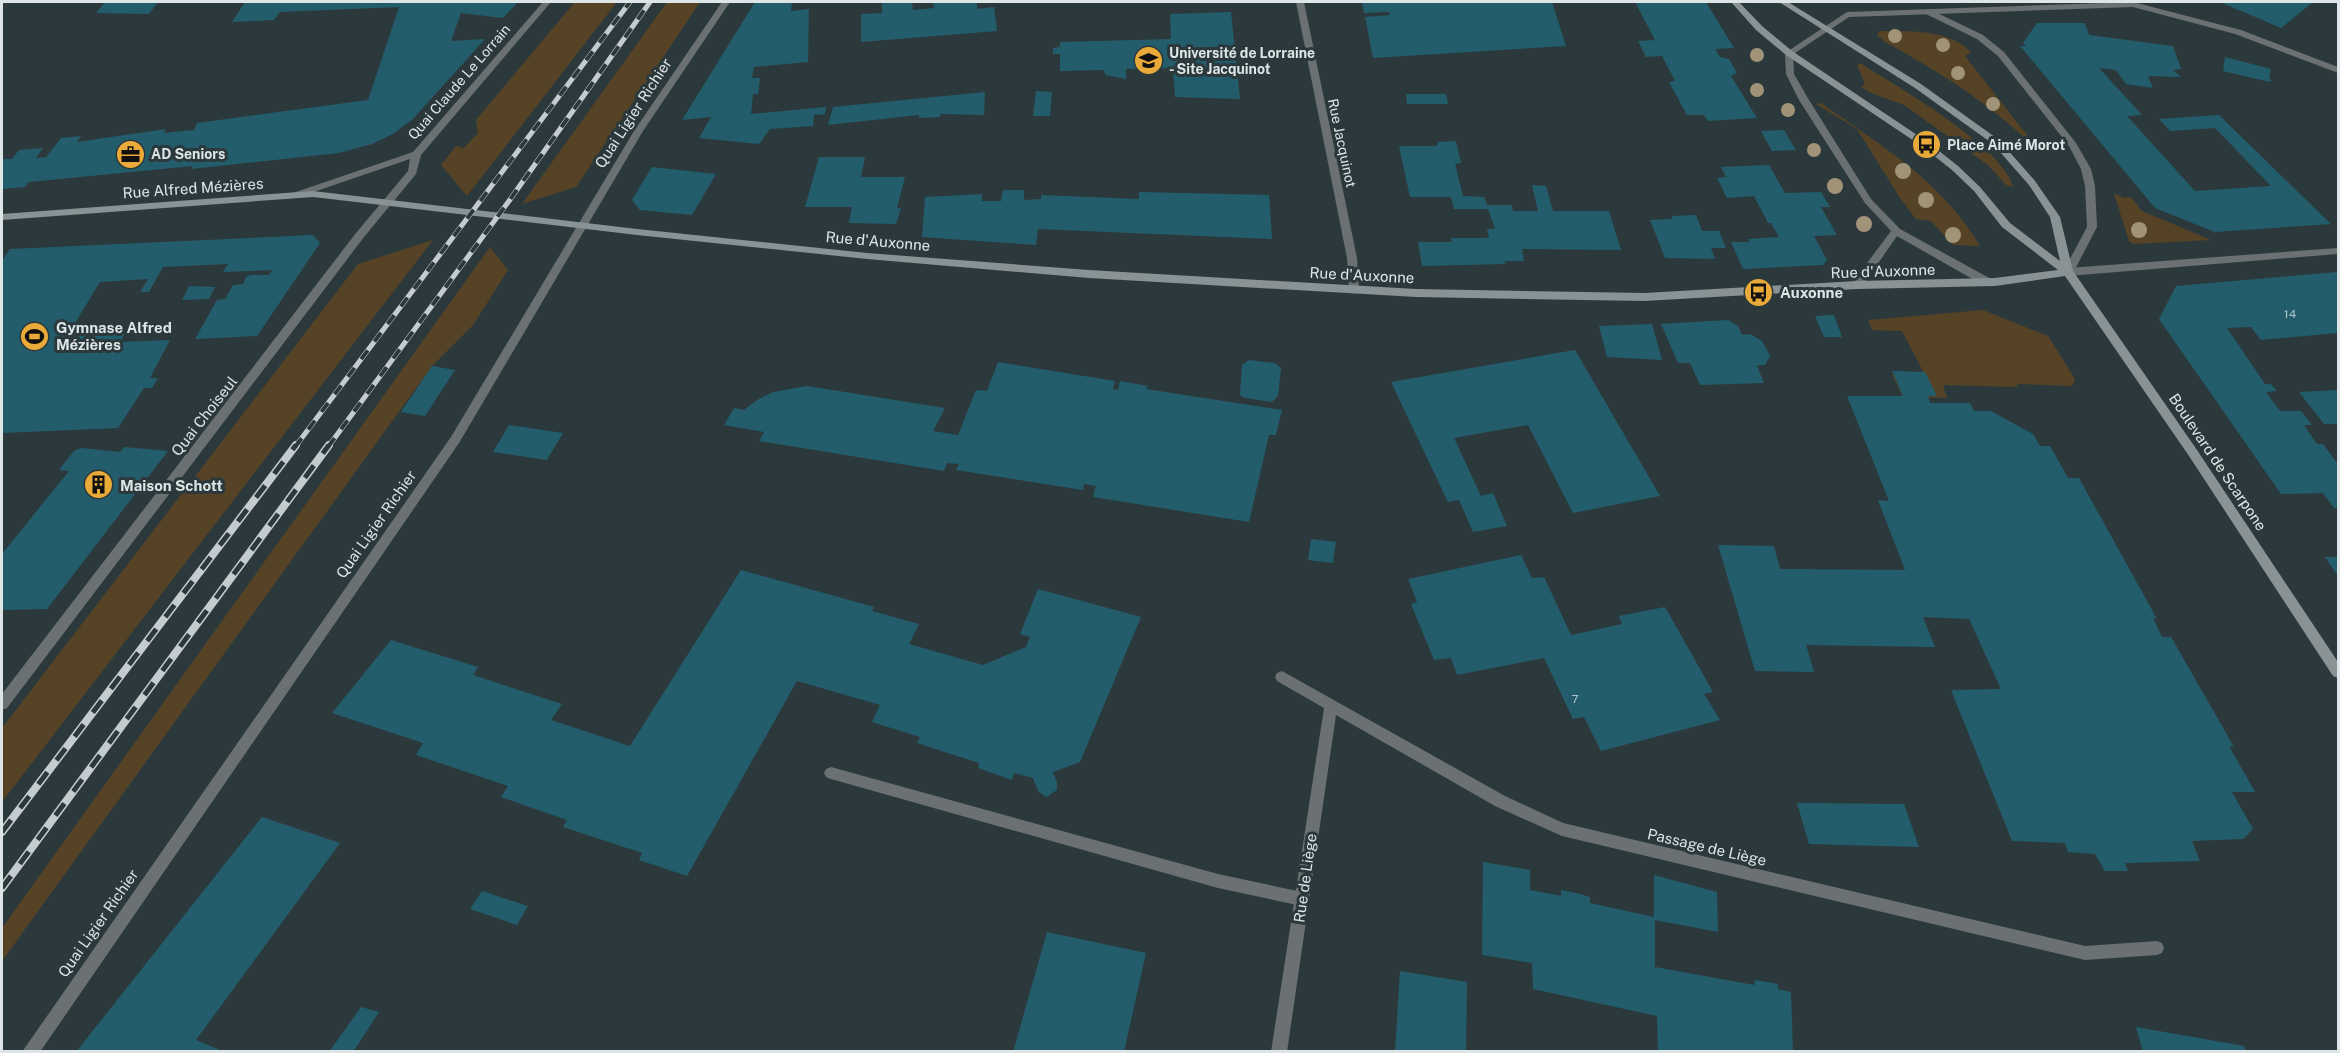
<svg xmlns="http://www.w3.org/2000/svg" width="2340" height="1053" viewBox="0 0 2340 1053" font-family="'Public Sans',sans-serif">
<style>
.green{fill:#564326}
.building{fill:#235d6b}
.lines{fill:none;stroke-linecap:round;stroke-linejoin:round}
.service{fill:#6b7173;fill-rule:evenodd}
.minor{fill:#6b7173;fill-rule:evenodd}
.secondary{fill:#899295;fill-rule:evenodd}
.rail-far1-casing{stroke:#c4cccf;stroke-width:5}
.rail-casing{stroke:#c4cccf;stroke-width:8}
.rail-far1{stroke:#2c393c;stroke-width:4;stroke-dasharray:11;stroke-linecap:butt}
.rail{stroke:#2c393c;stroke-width:5;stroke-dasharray:15;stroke-linecap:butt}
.tree{fill:#a09378}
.labels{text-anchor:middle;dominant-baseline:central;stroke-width:6;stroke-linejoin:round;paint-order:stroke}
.number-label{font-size:12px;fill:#aec3c8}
.far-poi-label{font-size:14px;font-weight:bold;fill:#dde5e7;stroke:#2c393c;text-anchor:start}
.far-street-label{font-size:14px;fill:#dde5e7;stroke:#2c393c}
.street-label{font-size:15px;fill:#dde5e7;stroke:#2c393c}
.poi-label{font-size:15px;font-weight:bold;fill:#dde5e7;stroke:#2c393c;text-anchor:start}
</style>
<rect width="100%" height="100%" fill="#2c393c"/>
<!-- green -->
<path class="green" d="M575 2H617L467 196 441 165 456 146 464 148 478 133 476 120Z
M667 2H700L576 187 522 204Z
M1880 31C1909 31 1949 29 1971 52L1965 56 2041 153C1992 105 1945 75 1885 42L1877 35Z
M1860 63C1896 86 2004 147 2013 187L2006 185 1988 165 1904 105 1871 93 1861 87 1865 84 1857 65Z
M1821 103C1879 144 1943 182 1980 246L1953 245 1931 221 1916 219 1900 198 1857 129 1816 104Z
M2114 193 2124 198 2131 197 2142 211 2211 240 2133 244 2129 241Z
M433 240 2 802V728L358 264Z
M490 247 508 270 473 325 432 366 2 961V928Z
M1983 310 2048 336 2075 379 2072 386 2018 384 2016 387 1943 385 1947 398 1903 397 1892 374 1924 373 1902 331 1872 330 1868 320Z"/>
<!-- building -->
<path class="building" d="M105 2H158L149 14 96 13Z
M245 2H518L503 18 461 13 451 41 485 39 413 119 393 134 372 144 339 153 191 169 193 166 29 182 25 187 2 189V159H12L19 150 43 148 36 158 46 157 61 138 81 136 77 142 166 129 164 133 194 130 197 123 368 100 399 7 280 12 274 20 232 22Z
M755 2H792L791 11 809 9 808 62 754 67 752 78H760L758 94H753L751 114 826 107 825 114 814 115 813 126 770 129 759 144 699 138 711 117 682 120Z
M912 2 913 10 934 8 933 2H977V9L994 7 997 31 861 42V14L882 13V3Z
M1362 2H1552L1566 46 1373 58 1365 17 1390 15 1389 12 1364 13Z
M1635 2H1706L1734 48 1715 49 1720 57 1729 59 1737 73 1731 76 1757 118 1708 121 1704 115H1687L1669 82 1675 81 1662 56 1646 57 1638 41 1655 40Z
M2220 2H2313L2281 28Z
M1231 12 1240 99 1175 97 1173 68 1126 69V79L1105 75 1104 70 1060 71V54H1053V48L1060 47V42L1171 39 1170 14Z
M2037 23H2085L2089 35 2173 46 2181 69 2173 70 2181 77 2148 76 2153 88 2126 84 2116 70 2099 68 2142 115 2127 116 2195 191 2271 186 2215 128 2170 131 2159 119 2219 115 2331 224 2215 232 2155 208 2020 46H2026L2023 43Z
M2225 57 2271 69 2269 79 2272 80 2270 82 2223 71Z
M1036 91 1052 92 1050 116H1033Z
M985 92 984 115 940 114V117L919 118V115L828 125 833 107Z
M1406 94H1446L1448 104H1407Z
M1784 130 1796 150 1772 151 1761 131Z
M1456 141 1461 163 1455 164 1463 196 1484 197 1487 205H1512L1513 211H1538L1532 185 1546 186 1553 211H1609L1621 250 1522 249 1524 261H1504L1506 264 1422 266 1418 242H1452L1451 238H1489L1487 229H1495L1488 209H1454L1451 197H1410L1399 146H1437L1438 142Z
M819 157H865L861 177H905L897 208H901L896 224 849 223 852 207H805Z
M1769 165 1785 193 1821 192 1830 207H1821L1837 235 1814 236 1827 260 1823 265 1743 269 1731 242H1750L1748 239 1779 237 1771 223H1768L1754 196 1727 198 1717 178 1726 177 1721 167Z
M652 167 716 174 692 215 640 210 632 200Z
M1003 190H1024V200L1041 199V195L1139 199V192L1269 195 1272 239 1038 229 1036 245 922 237 925 197 982 194V201H1001Z
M1696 215 1702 231H1719L1726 248H1711L1715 259 1665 258 1650 220 1673 219 1671 216Z
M313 235 320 243 257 336 195 339 217 300 225 299 233 285 243 284 246 277 251 275H269L272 270 223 272 228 264 163 267 149 292H140L148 279 100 282 71 330 128 328 120 342 170 340 150 378H158L152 388H144L118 428 2 433V261L10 249Z
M2338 272V333L2261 340 2251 327 2227 328 2265 384H2271L2277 391 2266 392 2280 411H2301L2312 425H2304L2317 444H2323L2338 464V508H2334L2323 493 2281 494 2159 319 2176 286Z
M189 286 215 287 209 299 182 300Z
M1834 315 1842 337H1824L1815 316Z
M1728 320 1738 326 1742 335 1750 334 1762 341 1770 356 1765 365H1757L1764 383 1700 385 1690 363H1678L1661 324Z
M1652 324 1662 360 1607 357 1599 326Z
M1575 350 1660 496 1573 513 1528 425 1454 438 1481 496 1493 493 1507 526 1473 532 1459 500 1448 502 1391 382Z
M1249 360 1275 363 1281 368 1278 396 1272 402 1245 398 1240 395 1242 365Z
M998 362 1115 381 1113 389 1118 390 1120 381 1148 386 1146 389 1282 410 1276 435H1269L1249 522 1093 497 1096 486 1084 484 1083 490 956 470 959 464 947 463 944 471 759 441 764 432 724 425 734 408 744 410 757 400 773 392 807 386 945 408 933 431 958 435 976 390 987 391Z
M432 366 455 370 425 416 401 412Z
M1892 371 1925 372 1937 396H1928L1930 403H1970L1974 411H1991L2033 434 2040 446H2050L2068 478H2079L2157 619 2153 618 2162 637H2171L2234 747 2229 746 2255 792H2232L2253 829 2243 839 2192 841 2200 861 2125 863 2128 871H2105L2095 854 2068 852 2065 843 2012 841 1951 690 2001 689 1969 619 1923 617 1935 647 1806 645 1814 672 1755 671 1718 545 1774 546 1780 569 1905 570 1878 500 1889 501 1847 396H1903Z
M2338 390V424H2324L2299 392Z
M509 425 563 433 547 460 493 452Z
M124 447 168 451 47 609 2 610V554L69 471 59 470 74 451 81 448 120 452Z
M1311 539 1336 542 1333 563 1308 560Z
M1521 555 1532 578 1544 577 1571 635 1622 624 1619 616 1665 607 1713 692 1704 694 1720 720 1601 751 1584 717 1573 719 1544 658 1457 675 1451 658 1434 660 1411 604 1417 602 1408 579Z
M2325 557H2338V576Z
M741 570 874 607 872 611 919 624 909 644 983 665 1026 647 1030 637 1020 634 1038 589 1141 617 1080 762 1053 772 1057 783V790L1046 797 1038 791 1033 778 1014 773 1012 780 978 768 979 763 917 743 920 737 872 722 880 705 797 681 687 876 639 860 642 853 563 827 567 820 501 797 508 786 416 755 423 743 332 713 391 640 478 667 473 675 562 704 551 720 630 746Z
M1797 803 1904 804 1919 847 1809 844Z
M262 817 340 843 196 1040 225 1052H76Z
M1483 862 1530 870V890L1561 896V890L1580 894 1590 897V903L1654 917V875L1717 892 1718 932 1655 920V967L1754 985 1755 980 1778 984V989L1791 992 1793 1052H1658L1657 1016 1533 989 1532 963 1482 955Z
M482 891 528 906 517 925 470 909Z
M1047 932 1146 953 1124 1052H1013Z
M1400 971 1467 982 1466 1052H1395Z
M361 1007 379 1012 353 1052H329Z
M2136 1027 2244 1046 2246 1052H2143Z"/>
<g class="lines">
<!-- service -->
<path class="service" d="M1929 9 1983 35 2004 52 2076 143 2091 169 2095 186 2097 227 2072 275H2064L2063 272 2087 227 2085 186 2081 169 2069 146 1998 56 1977 39 1926 14 1925 12Z
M1789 50 1793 53 1794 74 1809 100 1871 199 1900 229 1991 279 1992 282 1991 285H1983L1897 236 1861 288H1853L1852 285 1853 282 1891 231 1865 203 1799 100 1786 74 1785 53Z
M831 767 1218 874 1302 892 1307 894 1309 899 1307 904 1302 906 1218 888 831 779 826 777 824 773 826 769Z"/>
<!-- minor -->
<path class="minor" d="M543 2H551L421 155 416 174 364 237 7 708 2 710V694L356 233 408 171 410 159 299 197H293V193L413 152Z
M722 2H730L643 131 459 443 40 1052H22L451 437 634 131Z
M1296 2H1304L1357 258 1359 290 1354 294 1349 290 1347 258Z
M2133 2 2241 30 2338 67V73L2235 34 2133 7 1849 17 1792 55 1785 53 1847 12Z
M2338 248V254L2068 276 2063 272 2068 268Z
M1282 671 1505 796 1563 823 2085 946 2157 941 2162 943 2164 948 2162 953 2157 955 2085 960 1562 836 1495 806 1336 715 1287 1052H1271L1324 708 1277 681 1275 677 1277 673Z"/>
<!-- secondary -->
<path class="secondary" d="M1731 2H1739L1762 26 1792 51 1929 143 1958 166 1980 187 2010 223 2060 261 2050 217 2029 185 1993 144 1915 88 1779 2H1788L1921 84 1999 140 2035 181 2060 217 2073 271 2197 450 2338 662V678L2333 676 2189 456 2065 276 1995 286 1857 289 1644 301 1416 297 1089 278 867 259 637 235 313 197 2 220V214L313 191 637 229 867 253 1089 270 1416 289 1644 293 1857 281 1995 278 2058 270 2002 227 1974 191 1952 170 1923 147 1786 55 1756 30Z"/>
<defs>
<path id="rail-far1" d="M295 447 630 2
M328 447 509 201 650 2"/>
<path id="rail" d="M2 832 296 445
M2 888 329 445"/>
</defs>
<!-- rail-far1 casing -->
<use href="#rail-far1" class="rail-far1-casing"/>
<!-- rail casing -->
<use href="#rail" class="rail-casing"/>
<!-- rail-far1 -->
<use href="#rail-far1" class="rail-far1"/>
<!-- rail -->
<use href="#rail" class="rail"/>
</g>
<!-- trees -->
<g class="tree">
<circle cx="1895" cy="36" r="7"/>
<circle cx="1943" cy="45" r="7"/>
<circle cx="1757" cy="55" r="7"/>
<circle cx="1958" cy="73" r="7"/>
<circle cx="1757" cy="90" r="7"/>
<circle cx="1993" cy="104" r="7"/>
<circle cx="1788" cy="110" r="7"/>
<circle cx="1814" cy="150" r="7"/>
<circle cx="1903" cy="171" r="8"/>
<circle cx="1835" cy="186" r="8"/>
<circle cx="1926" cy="200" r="8"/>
<circle cx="1864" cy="224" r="8"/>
<circle cx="2139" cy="230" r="8"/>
<circle cx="1953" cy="235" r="8"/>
</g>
<!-- icons -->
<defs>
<symbol id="university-disc" viewBox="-11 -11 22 22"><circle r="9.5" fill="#eaaa39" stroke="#2c393c"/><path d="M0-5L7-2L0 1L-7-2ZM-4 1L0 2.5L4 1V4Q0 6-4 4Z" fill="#111"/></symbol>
<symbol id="bus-disc" viewBox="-11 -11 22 22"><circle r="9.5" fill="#eaaa39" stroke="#2c393c"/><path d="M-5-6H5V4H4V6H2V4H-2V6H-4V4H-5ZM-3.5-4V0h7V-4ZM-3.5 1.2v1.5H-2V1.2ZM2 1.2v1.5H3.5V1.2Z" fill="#111"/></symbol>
<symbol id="office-disc" viewBox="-11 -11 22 22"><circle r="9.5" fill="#eaaa39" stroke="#2c393c"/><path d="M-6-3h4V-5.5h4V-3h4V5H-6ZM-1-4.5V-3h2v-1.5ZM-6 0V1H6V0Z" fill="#111"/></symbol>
<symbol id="stadium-disc" viewBox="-11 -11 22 22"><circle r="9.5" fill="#eaaa39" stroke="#2c393c"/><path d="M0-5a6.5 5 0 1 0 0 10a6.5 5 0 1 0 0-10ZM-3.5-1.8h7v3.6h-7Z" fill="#111"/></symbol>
<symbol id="building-disc" viewBox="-11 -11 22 22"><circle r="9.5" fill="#eaaa39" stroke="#2c393c"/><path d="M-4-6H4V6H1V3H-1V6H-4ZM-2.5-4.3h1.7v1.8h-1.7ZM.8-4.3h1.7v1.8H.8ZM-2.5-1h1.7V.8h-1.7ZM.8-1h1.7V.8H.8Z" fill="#111"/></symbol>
</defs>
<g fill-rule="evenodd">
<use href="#university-disc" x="1132" y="44" width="33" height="33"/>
<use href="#bus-disc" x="1910" y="128" width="33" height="33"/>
<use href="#office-disc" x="114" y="138" width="33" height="33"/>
<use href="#bus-disc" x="1742" y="276" width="33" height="33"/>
<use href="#stadium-disc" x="18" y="320" width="33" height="33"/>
<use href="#building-disc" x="82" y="468" width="33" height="33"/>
</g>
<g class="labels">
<!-- number labels -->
<g class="number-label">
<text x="2290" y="314">14</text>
<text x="1575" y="699">7</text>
</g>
<!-- far-poi labels -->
<g class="far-poi-label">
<text x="1169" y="53">Université de Lorraine<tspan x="1169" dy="16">- Site Jacquinot</tspan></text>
<text x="1947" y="145">Place Aimé Morot</text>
<text x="151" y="154">AD Seniors</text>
</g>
<!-- far-street labels -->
<g class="far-street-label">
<text transform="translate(459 82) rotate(-49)">Quai Claude Le Lorrain</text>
<text transform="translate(1342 143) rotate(78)">Rue Jacquinot</text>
</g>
<!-- street labels -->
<g class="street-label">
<text transform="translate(633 113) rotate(-57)">Quai Ligier Richier</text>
<text transform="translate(193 188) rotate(-4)">Rue Alfred Mézières</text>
<text transform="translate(878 241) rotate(5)">Rue d'Auxonne</text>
<text transform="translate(1883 271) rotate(-2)">Rue d'Auxonne</text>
<text transform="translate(1362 275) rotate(3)">Rue d'Auxonne</text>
<text transform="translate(204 416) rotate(-52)">Quai Choiseul</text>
<text transform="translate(2218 462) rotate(56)">Boulevard de Scarpone</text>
<text transform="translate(376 524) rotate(-55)">Quai Ligier Richier</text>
<text transform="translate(1707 847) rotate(13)">Passage de Liège</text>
<text transform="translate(1305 878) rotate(-82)">Rue de Liège</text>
<text transform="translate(98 923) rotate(-55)">Quai Ligier Richier</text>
</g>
<!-- poi labels -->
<g class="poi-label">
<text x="1780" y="292">Auxonne</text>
<text x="56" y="327">Gymnase Alfred<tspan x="56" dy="17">Mézières</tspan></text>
<text x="120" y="485">Maison Schott</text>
</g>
</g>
<!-- border -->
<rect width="2340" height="1053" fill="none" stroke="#dde5e7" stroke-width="6"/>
</svg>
